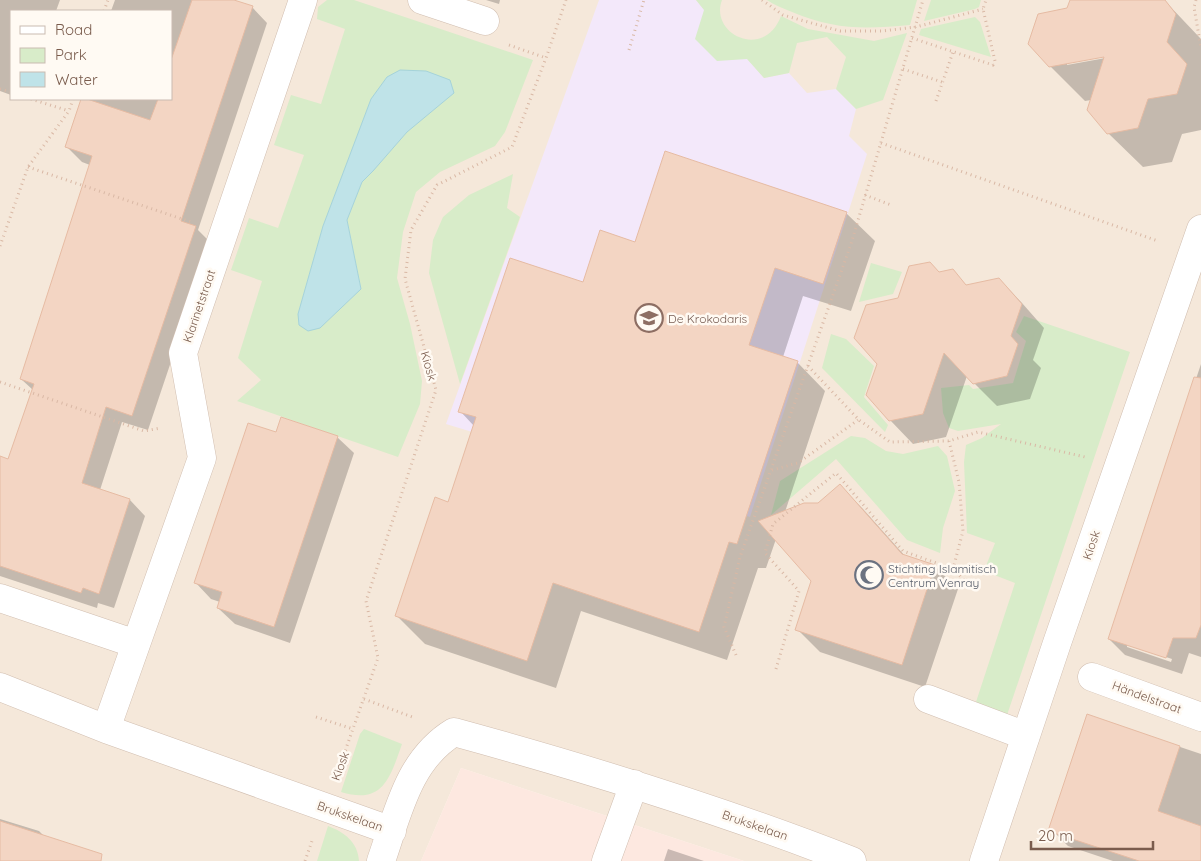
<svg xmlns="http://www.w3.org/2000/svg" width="1201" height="861" viewBox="0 0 1201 861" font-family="Quicksand,sans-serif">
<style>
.residential{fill:#f5e8da;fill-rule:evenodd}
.commercial{fill:#fde8e0}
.education{fill:#f3e8fa}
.green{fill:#d8ecc9;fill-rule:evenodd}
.water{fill:#bfe3e8;stroke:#a5d3da}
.shadow{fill:#0003;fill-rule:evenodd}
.building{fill:#f3d5c3;stroke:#e6bba3}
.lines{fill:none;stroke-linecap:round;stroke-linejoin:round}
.minor-casing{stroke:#d1beb0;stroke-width:29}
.path{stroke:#d9b8a5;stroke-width:3;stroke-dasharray:1 4;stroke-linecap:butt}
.minor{stroke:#fff;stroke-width:28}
.labels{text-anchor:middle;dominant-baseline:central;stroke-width:5;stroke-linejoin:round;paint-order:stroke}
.street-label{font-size:12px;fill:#7a5c4d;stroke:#fffaf3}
.education-label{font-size:12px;fill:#785e54;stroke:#fffaf3;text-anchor:start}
.worship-label{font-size:12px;fill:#5b616d;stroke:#fffaf3;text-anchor:start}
</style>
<rect width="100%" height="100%" fill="#fdf6ec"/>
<!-- residential -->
<path class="residential" d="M0 0H1201V861H744L461 768 421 861H0ZM11 11H171V99H11Z"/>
<!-- commercial -->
<path class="commercial" d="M461 768 744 861H421Z"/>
<!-- education -->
<path class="education" d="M599 0H696L764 78 789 73 807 93 836 89 856 109 849 136 867 154 750 517 446 424Z"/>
<!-- green -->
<path class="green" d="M327 0H354L533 60 505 132 495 146 440 172 416 192 403 232 397 278 410 324 422 381 420 404 398 457 237 401 261 380 238 358 262 281 231 270 249 218 278 228 304 155 274 145 291 95 321 104 345 29 317 19 318 7ZM454 93 407 132 373 171 362 182 347 220 361 289 320 328 298 314 323 226 371 99Z
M696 0H722C709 34 764 61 781 16L808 29 874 41 907 33 883 100 856 109 836 89 846 57 827 37 797 43 789 73 764 78 747 59 717 61 695 39 704 10Z
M767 0H917L910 25C865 29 834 30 792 12 783 8 774 5 767 0Z
M931 0H981L979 7 975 9 924 21Z
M975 17 980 22 991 57 919 35 921 29Z
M513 174 507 208 520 217 460 384 429 273 433 240 443 217 469 195Z
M871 263 902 272 893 294 859 302Z
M1024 316 1130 352 1007 715 975 705 1015 583 984 571 995 543 967 533 964 462 966 445 982 438 1001 424 958 431 949 428 943 413 941 388 969 385 973 389 1013 383 1026 341 1016 332Z
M831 334 846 339 874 366 864 397 888 425 885 432 822 368Z
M851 436 865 438 886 451 903 454 938 446 947 456 955 491 943 528 940 553 907 540 836 459 771 515 780 481Z
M364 729 402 744C390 778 383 805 341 792L360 734Z
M328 826C344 832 358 842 359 861H317Z"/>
<!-- water -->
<path class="water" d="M400 70 426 71 450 80 454 93 407 132 373 171 362 182 347 220 361 289 320 328 308 331 299 325 298 314 323 226 371 99 387 77Z"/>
<!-- shadow -->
<path class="shadow" d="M0 0H60L56 11H11V95L0 91Z
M115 0H230L252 7 267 23 198 230 211 243 148 430 122 422 100 490 130 500 145 516 114 608 98 603 97 608 0 576V457L9 460 33 390 21 379 90 165 82 162 66 146 82 99H171V11H111Z
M486 0H500L499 4Z
M1071 0H1164L1201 39V130L1182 134 1172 162 1143 167 1108 133 1091 100 1085 101 1050 66ZM1110 54 1111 57 1067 65V62Z
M846 213 875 241 851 311 803 296 783 357 797 362 825 391 785 512 819 505 840 486 863 509 905 556 935 566 958 589 925 687 820 652 797 629 813 581 776 539 766 568H758L727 660 581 611 556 688 425 644 397 616 449 503 474 426 460 411 583 284 636 243Z
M952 271 967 286 999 279 1022 303 1044 328 1033 360 1041 368 1030 399 997 406 967 376 946 437 913 444 890 420 899 299 940 274Z
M1201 364V657L1189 653 1182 674 1125 655 1109 639ZM1127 644 1172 659 1171 662 1127 647Z
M277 434 337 437 354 453 290 643 235 624 218 608 220 602 211 599 195 582Z
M1088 716 1201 754V861H1113L1068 846 1053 831Z
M0 819 39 831 45 837 98 861H0Z
M668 849 704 861H664Z"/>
<!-- building -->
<path class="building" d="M192 0H234L253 6 181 221 196 226 132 416 106 407 82 483 130 499 99 594 83 588 81 593 0 566V456L8 459 34 384 20 379 92 156 65 147 81 99H87L150 120 158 99H171V60Z
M1070 0H1165L1176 14 1167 42 1187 64 1177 94 1148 99 1138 128 1107 134 1087 110 1104 57 1049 67 1028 44 1038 14 1067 8Z
M665 151 847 212 823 284 775 268 749 345 798 361 737 544 729 542 699 632 553 583 527 661 395 616 435 497 448 502 476 417 458 412 510 258 583 282 600 230 635 242Z
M930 262 939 272 953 269 966 285 999 278 1022 304 1011 336 1018 344 1007 376 973 384 944 353 923 414 889 421 866 395 877 364 854 338 866 305 898 298 909 266Z
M1194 377 1201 378V625L1196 638H1173L1166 658 1108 639Z
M281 417 338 436 274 627 217 608 222 592 194 583 248 423 276 432Z
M840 484 902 554 935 565 902 665 795 630 811 581 758 521 804 503H818Z
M1087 714 1180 746 1158 811 1201 826V861H1139L1048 831Z
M0 821 102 854 101 861H0Z"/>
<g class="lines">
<defs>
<path id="minor" d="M422 0 485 21
M0 598 136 644
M1092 677 1201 717
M0 687 106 729 392 831
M928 699 1026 736
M106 729 202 458 183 353 303 0
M381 861C398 813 408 760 454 732 589 769 722 810 852 861
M606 861 634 784
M984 861 1057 643 1201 229"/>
</defs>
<!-- minor casing -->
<use href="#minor" class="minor-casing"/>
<!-- path -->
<path class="path" d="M762 0 783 15 840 31H882L916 27 983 9
M1196 0 1194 7 1201 48
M104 11 108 0
M912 38 993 65 995 61 983 9 986 0
M509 45 546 58
M629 50 644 0
M903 69 942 82
M0 89 11 92
M31 99 69 111
M936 101 953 52
M881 143 1158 241
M28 167 191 222
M865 195 891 205
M0 246 28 167 69 111 73 99
M808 366 859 420 890 442 949 441 978 432 1085 457
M0 382 144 431 161 428
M949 441 959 482 963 531 953 569 964 580
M772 470 798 463 858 420
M736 655 724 627 740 557 851 244 923 0
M776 669 799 591 765 553 773 524 836 473 903 551 953 569
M364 699 415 718
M316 717 353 729
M337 774 378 658 366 601 436 390 405 279 411 230 437 185 512 147 546 58 566 0
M305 861 312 841"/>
<!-- minor -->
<use href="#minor" class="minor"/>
</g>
<!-- icons -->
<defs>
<symbol id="school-ring" viewBox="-11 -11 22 22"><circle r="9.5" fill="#fffaf3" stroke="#8d6e63" stroke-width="1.5"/><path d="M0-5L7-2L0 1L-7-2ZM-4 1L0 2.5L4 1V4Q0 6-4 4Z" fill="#8d6e63"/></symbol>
<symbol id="mosque-ring" viewBox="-11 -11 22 22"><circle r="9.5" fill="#fffaf3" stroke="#6b7280" stroke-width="1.5"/><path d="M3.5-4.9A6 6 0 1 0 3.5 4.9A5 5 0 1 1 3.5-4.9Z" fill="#6b7280"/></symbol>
</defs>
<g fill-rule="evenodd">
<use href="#school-ring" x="633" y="302" width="32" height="32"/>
<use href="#mosque-ring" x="853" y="559" width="32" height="32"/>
</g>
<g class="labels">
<!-- street labels -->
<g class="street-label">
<text transform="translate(199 306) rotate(-71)">Klarinetstraat</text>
<text transform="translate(429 366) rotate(74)">Kiosk</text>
<text transform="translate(1091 545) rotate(-71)">Kiosk</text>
<text transform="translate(1147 697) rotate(20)">Händelstraat</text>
<text transform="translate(340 766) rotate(-70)">Kiosk</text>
<text transform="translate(350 816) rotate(19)">Brukskelaan</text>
<text transform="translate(755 825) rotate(19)">Brukskelaan</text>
</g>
<!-- education labels -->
<g class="education-label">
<text x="668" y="318">De Krokodaris</text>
</g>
<!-- worship labels -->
<g class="worship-label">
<text x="888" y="568">Stichting Islamitisch<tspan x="888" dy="14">Centrum Venray</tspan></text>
</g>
</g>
<!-- legend -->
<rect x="10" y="10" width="162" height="90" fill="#fffaf3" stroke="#cabbb1"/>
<rect x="20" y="26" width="25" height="8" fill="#ffffff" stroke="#cabbb1"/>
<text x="55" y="35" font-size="15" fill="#7a5c4d">Road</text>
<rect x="20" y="48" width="25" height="15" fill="#d8ecc9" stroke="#cabbb1"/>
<text x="55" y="60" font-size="15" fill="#7a5c4d">Park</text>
<rect x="20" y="72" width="25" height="15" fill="#bfe3e8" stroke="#cabbb1"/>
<text x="55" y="85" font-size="15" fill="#7a5c4d">Water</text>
<!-- scale -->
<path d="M1031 841v8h122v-8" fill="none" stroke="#7a5c4d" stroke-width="2.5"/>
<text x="1038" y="841" font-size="15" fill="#7a5c4d" stroke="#fffaf3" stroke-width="4" paint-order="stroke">20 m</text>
</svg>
